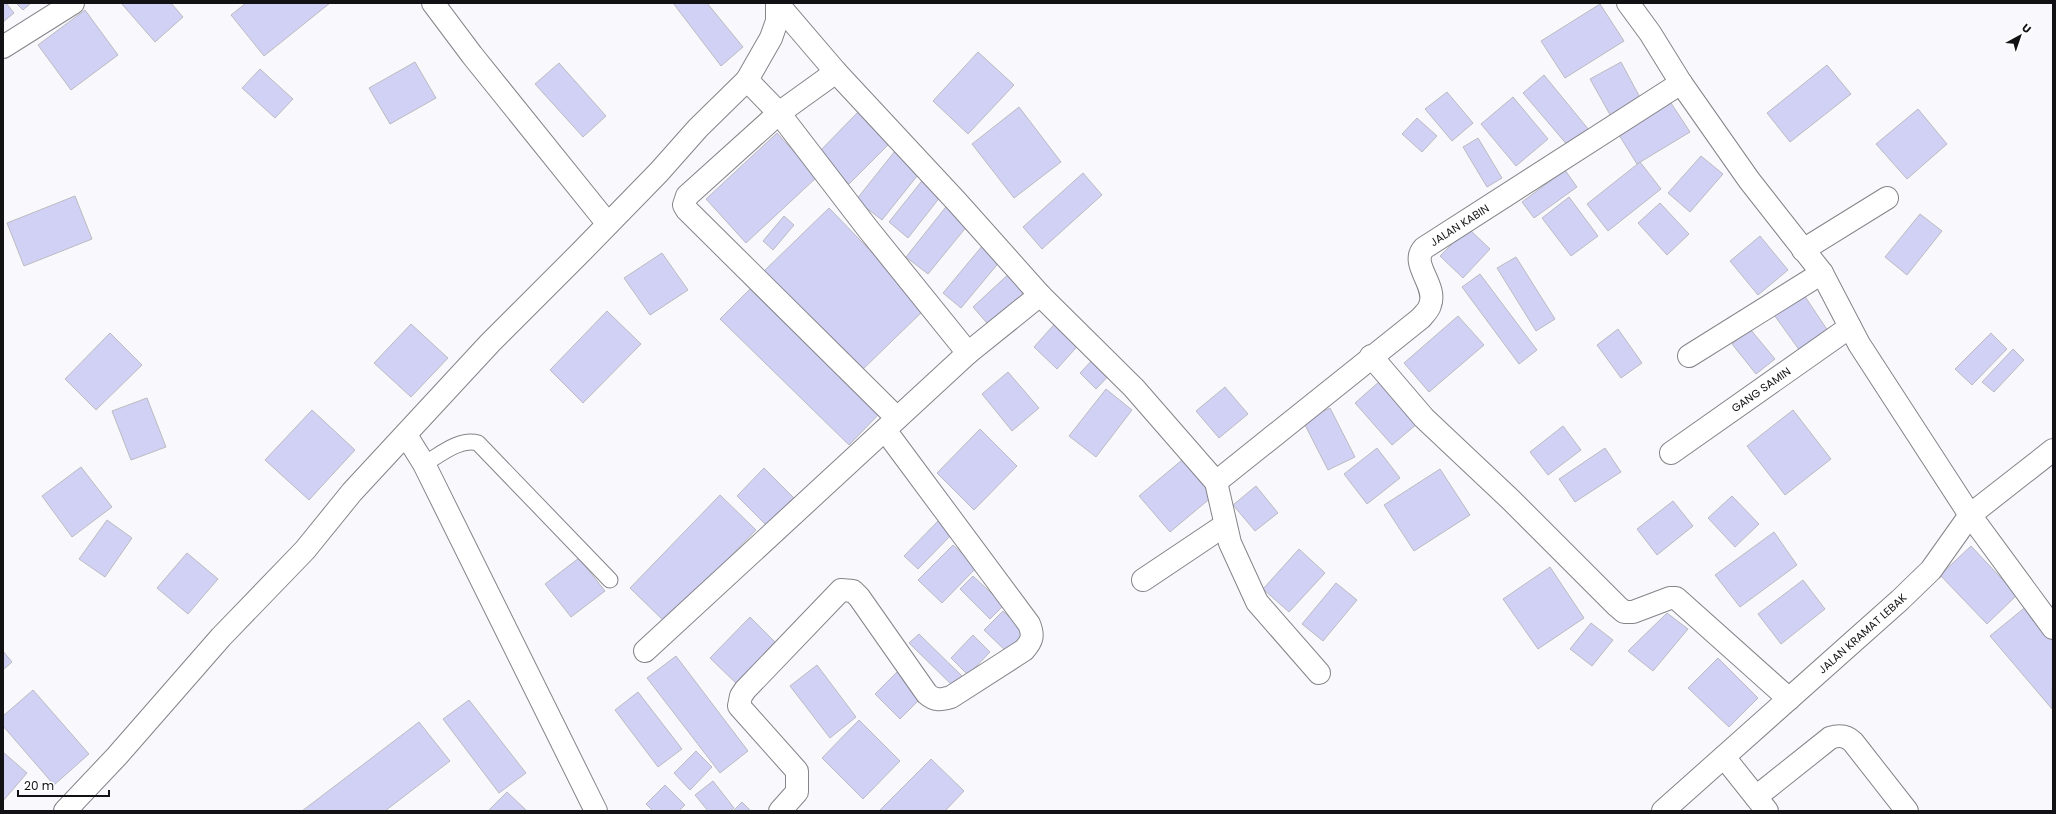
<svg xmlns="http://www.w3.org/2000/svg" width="2056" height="814" viewBox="0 0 2056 814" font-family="Poppins,sans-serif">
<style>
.building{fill:#d1d1f6;stroke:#bbbbc0}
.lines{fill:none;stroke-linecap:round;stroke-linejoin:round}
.service-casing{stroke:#848489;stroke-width:17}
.minor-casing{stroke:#848489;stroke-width:24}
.service{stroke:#fff;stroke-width:15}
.minor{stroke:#fff;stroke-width:22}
.labels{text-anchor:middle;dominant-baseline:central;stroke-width:3;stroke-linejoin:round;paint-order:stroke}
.street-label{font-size:11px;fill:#121214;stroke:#fff}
</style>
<rect width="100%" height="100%" fill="#f8f8fd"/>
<!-- building -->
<path class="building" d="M3 3H6L14 13 3 22Z
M16 3H31L23 10Z
M121 3H171L183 17 155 42Z
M246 3H330L264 56 231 15Z
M673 3H707L743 47 721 66Z
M1600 4 1624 41 1565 78 1541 41Z
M85 10 118 55 71 90 38 45Z
M978 52 1014 85 968 134 933 101Z
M415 62 436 98 390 124 369 88Z
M1621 62 1643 103 1613 120 1590 79Z
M559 63 606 116 583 137 535 84Z
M1827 65 1851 94 1790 142 1767 113Z
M260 69 293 99 275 118 242 88Z
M1544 75 1589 130 1569 147 1523 93Z
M1447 92 1473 123 1452 141 1425 109Z
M1513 97 1548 139 1516 166 1481 124Z
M1671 103 1690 132 1637 164 1619 135Z
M1019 107 1061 162 1014 198 972 144Z
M861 109 893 140 849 184 817 154Z
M1918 109 1947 144 1907 179 1876 144Z
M1417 118 1437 136 1422 152 1402 134Z
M777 133 817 177 746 243 706 199Z
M1478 138 1502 178 1487 187 1463 147Z
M899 146 925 166 882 220 856 200Z
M1701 156 1723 174 1690 212 1668 193Z
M1640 162 1661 189 1608 231 1587 204Z
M1565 170 1577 187 1534 218 1522 202Z
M1083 173 1102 195 1042 249 1023 227Z
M925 177 944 192 908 238 889 222Z
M75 196 92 239 24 266 7 223Z
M1569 197 1598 236 1571 256 1542 218Z
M949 203 972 220 928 274 906 257Z
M1660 203 1689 234 1667 255 1638 223Z
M829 208 926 308 859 373 762 273Z
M1920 214 1942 231 1907 275 1885 257Z
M784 216 794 225 773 250 763 241Z
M1468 228 1490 249 1463 278 1440 256Z
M1760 236 1788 270 1758 295 1730 261Z
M983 245 1001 260 961 308 943 293Z
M662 253 688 290 650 315 624 278Z
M1516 257 1555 319 1536 331 1497 268Z
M1013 270 1034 293 993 330 973 307Z
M1480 274 1537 350 1519 364 1462 287Z
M751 288 880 413 849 445 720 319Z
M1802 292 1828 331 1800 351 1772 312Z
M607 311 641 344 583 403 550 370Z
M1458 316 1484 345 1429 392 1404 363Z
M1060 318 1083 340 1057 369 1034 347Z
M411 324 448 358 411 397 374 363Z
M1618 329 1642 363 1621 378 1597 345Z
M1750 329 1775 359 1756 374 1732 344Z
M110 333 142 365 96 410 65 379Z
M1991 333 2007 349 1972 385 1955 369Z
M2013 349 2024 360 1994 392 1982 382Z
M1097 355 1113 371 1096 389 1080 373Z
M1008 372 1039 408 1012 431 982 394Z
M1380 381 1417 424 1392 445 1355 403Z
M1225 387 1248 414 1219 438 1196 411Z
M1106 389 1132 410 1096 457 1069 436Z
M147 398 166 447 131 460 112 411Z
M1330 408 1355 457 1328 470 1303 421Z
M312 410 355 450 309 500 265 460Z
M1793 410 1831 459 1785 495 1747 446Z
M1563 426 1581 450 1548 475 1530 452Z
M980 429 1017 466 974 510 937 473Z
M1377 448 1400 478 1367 504 1344 474Z
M1605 448 1621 472 1575 502 1559 479Z
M1182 460 1213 496 1170 532 1139 496Z
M81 467 112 507 72 537 42 496Z
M764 468 796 500 769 528 737 496Z
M1440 469 1470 515 1414 551 1384 505Z
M1256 486 1278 513 1255 531 1233 505Z
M720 495 756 530 666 623 630 588Z
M1732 496 1759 524 1735 547 1708 518Z
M1673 501 1693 526 1657 555 1637 529Z
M940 519 954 532 918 569 904 556Z
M107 520 132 538 105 577 79 559Z
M1774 532 1797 565 1740 607 1715 575Z
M953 545 977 567 942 603 918 580Z
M1971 546 2017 595 1987 624 1940 575Z
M1299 549 1325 573 1289 612 1263 589Z
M187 553 218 579 188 614 157 588Z
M579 558 605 591 571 617 545 584Z
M1550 567 1584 618 1538 649 1503 599Z
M973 576 1004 605 990 619 960 589Z
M1803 580 1825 609 1781 644 1758 614Z
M1336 583 1357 600 1323 641 1302 624Z
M2028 605 2053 636 2052 709 1990 636Z
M1003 611 1030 637 1011 656 984 630Z
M1667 613 1688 629 1653 671 1628 651Z
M750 617 780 647 740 687 710 658Z
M1591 623 1613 640 1592 666 1570 649Z
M919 634 965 679 956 689 909 643Z
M973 635 990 652 968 675 951 658Z
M3 651 12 662 3 670Z
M676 656 748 751 720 773 647 678Z
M1718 658 1758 698 1729 727 1688 688Z
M817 665 856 717 830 738 790 686Z
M897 672 922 697 900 719 875 694Z
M33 690 89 754 54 785 3 726V716Z
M638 692 682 749 658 767 615 710Z
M469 700 526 773 499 793 443 719Z
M859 720 900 761 863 799 822 758Z
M419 722 450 761 385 811H302Z
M696 751 712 767 690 790 674 773Z
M3 752 27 773 3 801Z
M931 759 964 791 945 811H879Z
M713 781 734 808 730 811H708L695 795Z
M665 785 685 805 679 811H653L646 804Z
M507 792 527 811H488Z
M742 802 751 811H733Z"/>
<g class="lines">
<defs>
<path id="service" d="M424 464C440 455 459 438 478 443L610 580"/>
<g id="minor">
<path d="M433 3 472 55 608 224"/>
<path d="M777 3 836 72 957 202 1040 295 1134 388 1216 482 1230 543 1257 602 1319 673"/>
<path d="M1628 3 1650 33 1681 83 1749 180 1822 273 1859 344 1970 515 2053 628"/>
<path d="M3 47 73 3"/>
<path d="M836 72 779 113 687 196 684 205 687 210 897 418"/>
<path d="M747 80 779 113 868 229 968 353"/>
<path d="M1803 250 1887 198"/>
<path d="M1371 356 1424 418 1511 500 1617 606 1624 612H1633L1670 598H1676L1789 699"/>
<path d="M1689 356 1822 273"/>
<path d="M406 435 424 464 596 811"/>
<path id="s1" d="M1671 453 1850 327"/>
<path id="s2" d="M1216 482 1421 318C1424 314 1429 310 1430 305 1438 285 1409 264 1424 248L1681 83"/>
<path d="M1143 580 1225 525"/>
<path d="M645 651 968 353 1040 295"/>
<path d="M1724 757 1767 811"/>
<path d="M1756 797 1830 738C1839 735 1846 735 1853 742L1907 811"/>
<path d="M65 811 117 756 221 637 305 550 352 492 490 343 581 252 659 172 698 128 747 80 771 38 777 21V3"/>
<path d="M780 811 797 792V771L739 706 741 696 745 690 841 590 853 591 859 597 927 694C935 701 941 700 951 697L1024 650C1032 641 1034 636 1029 624L885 430"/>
<path id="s3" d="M1663 811 1900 600 1931 570 1970 515 2053 450"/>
</g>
</defs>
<!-- service casing -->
<use href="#service" class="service-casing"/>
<!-- minor casing -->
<use href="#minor" class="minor-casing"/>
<!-- service -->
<use href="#service" class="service"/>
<!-- minor -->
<use href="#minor" class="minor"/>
</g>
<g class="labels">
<!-- street labels -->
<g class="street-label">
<text stroke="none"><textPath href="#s2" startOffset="381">JALAN KABIN</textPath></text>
<text stroke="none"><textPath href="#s1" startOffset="110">GANG SAMIN</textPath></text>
<text stroke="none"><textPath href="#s3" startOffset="267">JALAN KRAMAT LEBAK</textPath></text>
</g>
</g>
<!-- border -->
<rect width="2056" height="814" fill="none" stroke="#121214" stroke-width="8"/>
<!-- north arrow -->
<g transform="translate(2020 36) rotate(40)" stroke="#ffffff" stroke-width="3" paint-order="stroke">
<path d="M0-3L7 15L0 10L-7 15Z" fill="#121214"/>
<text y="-6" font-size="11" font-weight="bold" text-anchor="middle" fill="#121214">U</text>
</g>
<!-- scale -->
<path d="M18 790v6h91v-6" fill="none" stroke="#121214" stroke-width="2"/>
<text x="24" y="790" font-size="12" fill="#121214" stroke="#ffffff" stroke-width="3" paint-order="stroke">20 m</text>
</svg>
